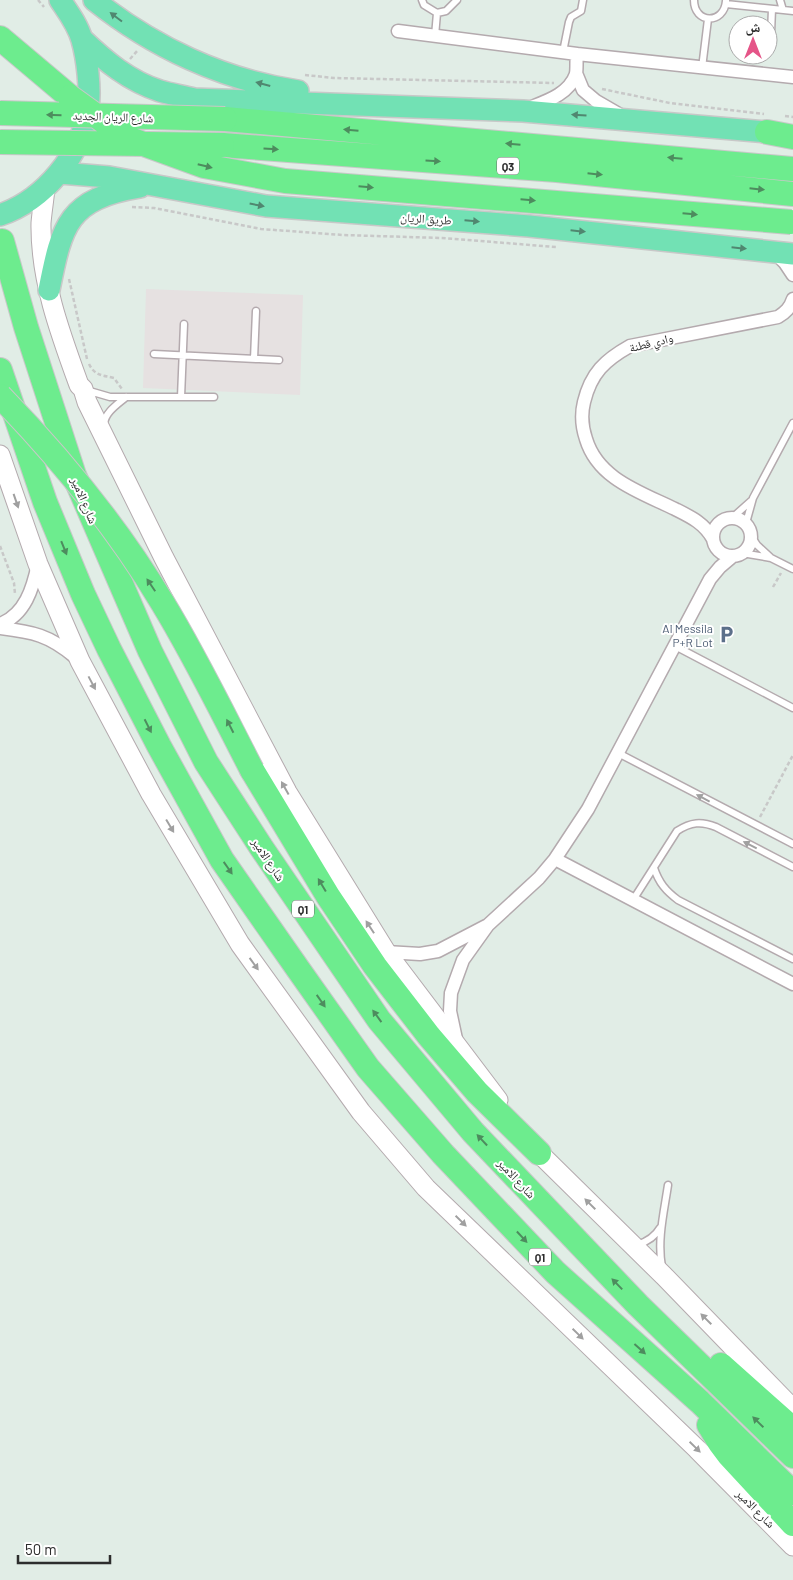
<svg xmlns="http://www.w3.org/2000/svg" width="793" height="1580" viewBox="0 0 793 1580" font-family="Barlow,'Noto Naskh Arabic',sans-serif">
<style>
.industrial{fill:#e6e1e1}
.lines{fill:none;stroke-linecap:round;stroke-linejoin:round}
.lane-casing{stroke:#b4aaae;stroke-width:9}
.street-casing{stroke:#b4aaae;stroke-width:15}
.secondary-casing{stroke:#b4aaae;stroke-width:21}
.primary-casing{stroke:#c8c8c8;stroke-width:24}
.highway-casing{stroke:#c8c8c8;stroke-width:26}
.path{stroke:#c8c8c8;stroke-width:2.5;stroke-dasharray:4 2.5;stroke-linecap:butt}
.lane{stroke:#fff;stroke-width:6}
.street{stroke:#fff;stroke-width:12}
.secondary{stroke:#fff;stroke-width:19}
.primary{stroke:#72e1b4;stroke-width:21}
.highway{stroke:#6dec8e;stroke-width:24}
.highway-bridge-casing{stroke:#c8c8c8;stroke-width:26;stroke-linecap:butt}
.highway-bridge{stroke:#6dec8e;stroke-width:24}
.oneway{fill:#508770}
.oneway2{fill:#4d8c5e}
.oneway3{fill:#a0a0a0}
.labels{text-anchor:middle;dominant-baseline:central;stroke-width:4;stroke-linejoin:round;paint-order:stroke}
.shield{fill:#fff;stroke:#6c6c6c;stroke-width:1}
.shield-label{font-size:11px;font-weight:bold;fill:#2d2d2d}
.street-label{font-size:12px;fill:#2d2d2d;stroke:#fff}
.service-label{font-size:12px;fill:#4e5e75;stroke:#fff;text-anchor:end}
</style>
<rect width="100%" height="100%" fill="#e1ede6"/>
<!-- industrial -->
<path class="industrial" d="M146 289 303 295 300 395 143 388Z"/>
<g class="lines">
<defs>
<path id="lane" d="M422 0 424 5 437 13 446 11 457 0
M694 0C694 24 724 25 726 1
M780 0 783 10
M726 4 793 11
M771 33 772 9
M435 36 437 13
M563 52 569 22 571 17 581 11 583 0
M702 68 708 19
M154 354 279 360
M254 359 256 311
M86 390 110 397H214
M181 397 184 324
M104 424C105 412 118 404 126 397
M732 518 751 501
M746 523 753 498 793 423
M751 536 757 545 770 557
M742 553 771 558 793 569
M675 646 793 708
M618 753 793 844
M654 868C659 883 666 891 678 900L793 959
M633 900 677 831C691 822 701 821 716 827L793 867
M637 1245C646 1242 655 1237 660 1228
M662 1267C657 1240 664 1212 668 1185"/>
<path id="street" d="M398 31 577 54 793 77
M576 73 583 90 596 101 622 116
M529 108C547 101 569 94 576 74 577 68 576 60 577 54
M774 252 785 263 793 275
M713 537a19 19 0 1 1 38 0a19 19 0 1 1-38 0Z
M713 539C704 523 691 517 675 509 640 492 598 479 586 439 582 427 581 414 584 402 591 373 605 360 630 346L778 317C786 312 790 308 793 299
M0 624C25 615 33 588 38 564
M0 628C33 632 49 635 75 657
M555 859 793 984
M386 952 420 954 438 951 486 926
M456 1039 450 1011 451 993 463 960 488 925 539 878 555 859 588 809 710 579 720 567 733 556"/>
<path id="secondary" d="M45 188C44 200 42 211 41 223 40 279 60 333 79 385L83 389 87 402 164 558 287 792 386 952 498 1100
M0 455 38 564 80 661 151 794 240 944 361 1112 426 1188 697 1449 793 1546
M530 1142 539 1153 664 1276 793 1409"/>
<path id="primary" d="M94 0C153 47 223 80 298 91
M82 39C105 61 129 81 160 91 171 94 182 96 194 99L523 111 767 132
M60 173 109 177 266 206 529 226 793 254
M0 215C44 200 82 155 88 108 91 90 87 57 82 40 78 25 68 12 60 0
M49 290C62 224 68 199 140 187"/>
<path id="highway" d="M0 38 70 97
M225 119 793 169
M767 132 793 137
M222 145 557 170 793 194
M2 241 26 327 74 475 150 651 206 762 261 847 379 1020 473 1132 638 1305 793 1456
M0 370 45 502 83 594 109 649 159 746 222 860 298 969 368 1068 443 1154 555 1272 700 1402 793 1493
M252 770 328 896 375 966 429 1036 477 1092 539 1153
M721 1365 793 1429
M709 1425 720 1443 729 1455 793 1524"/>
</defs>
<!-- lane casing -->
<use href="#lane" class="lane-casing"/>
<!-- street casing -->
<use href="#street" class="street-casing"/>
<!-- secondary casing -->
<use href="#secondary" class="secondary-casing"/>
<!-- primary casing -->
<use href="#primary" class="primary-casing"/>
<!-- highway casing -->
<use href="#highway" class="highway-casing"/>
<!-- path -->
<path class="path" d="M38 0 44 7
M130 59 138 50
M305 75 334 78 554 83
M602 89 670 103 764 114
M785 116 793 117
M132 207 154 208 261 229 343 235 442 238 556 247
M69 279 87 359
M89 364C95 376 102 375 114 378L122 389
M0 546 14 583 15 594
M773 587 781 573
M760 817 793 755"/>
<!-- lane -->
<use href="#lane" class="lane"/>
<!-- street -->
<use href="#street" class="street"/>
<!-- secondary -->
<use href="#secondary" class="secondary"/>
<!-- primary -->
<use href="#primary" class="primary"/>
<!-- highway -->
<use href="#highway" class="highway"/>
<defs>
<path id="highway-bridge" d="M70 97 127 138 204 166 285 181 791 222
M0 113 225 119
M0 142 222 145
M0 396C61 459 117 527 162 602 195 656 223 714 252 770"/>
</defs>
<!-- highway-bridge casing -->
<use href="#highway-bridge" class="highway-bridge-casing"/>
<!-- highway-bridge -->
<use href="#highway-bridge" class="highway-bridge"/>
</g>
<!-- one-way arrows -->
<defs><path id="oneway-solid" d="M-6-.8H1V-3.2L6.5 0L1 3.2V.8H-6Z" transform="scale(1.25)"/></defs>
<g class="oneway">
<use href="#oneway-solid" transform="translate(116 17) rotate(-143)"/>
<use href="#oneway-solid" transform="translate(263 84) rotate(-165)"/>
<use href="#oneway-solid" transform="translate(579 115) rotate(-176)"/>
<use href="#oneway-solid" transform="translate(257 205) rotate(11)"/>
<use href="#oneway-solid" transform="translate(472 221) rotate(5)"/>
<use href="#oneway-solid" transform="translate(578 231) rotate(6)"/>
<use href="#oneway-solid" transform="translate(739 248) rotate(6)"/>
</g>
<g class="oneway2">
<use href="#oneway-solid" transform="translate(54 115) rotate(-178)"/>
<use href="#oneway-solid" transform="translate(351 130) rotate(-175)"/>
<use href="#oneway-solid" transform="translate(513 144) rotate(-175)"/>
<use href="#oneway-solid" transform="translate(271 149) rotate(4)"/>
<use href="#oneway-solid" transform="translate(675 158) rotate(-175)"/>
<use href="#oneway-solid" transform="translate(433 161) rotate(4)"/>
<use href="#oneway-solid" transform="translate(205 166) rotate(14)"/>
<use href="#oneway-solid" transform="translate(595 174) rotate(6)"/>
<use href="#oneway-solid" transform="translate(366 187) rotate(5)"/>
<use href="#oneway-solid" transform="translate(757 189) rotate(6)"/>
<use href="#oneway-solid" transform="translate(528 200) rotate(5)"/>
<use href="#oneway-solid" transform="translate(690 214) rotate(5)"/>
<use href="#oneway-solid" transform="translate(64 548) rotate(68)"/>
<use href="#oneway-solid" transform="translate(151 585) rotate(-124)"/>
<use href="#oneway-solid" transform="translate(148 726) rotate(63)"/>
<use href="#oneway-solid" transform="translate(230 726) rotate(-117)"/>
<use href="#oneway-solid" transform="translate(228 868) rotate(55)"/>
<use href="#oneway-solid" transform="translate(322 885) rotate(-121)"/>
<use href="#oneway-solid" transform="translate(321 1001) rotate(55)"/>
<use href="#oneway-solid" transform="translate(377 1016) rotate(-126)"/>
<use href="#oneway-solid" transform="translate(482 1140) rotate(-133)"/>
<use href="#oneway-solid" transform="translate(522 1237) rotate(47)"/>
<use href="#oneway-solid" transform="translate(617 1284) rotate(-134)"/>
<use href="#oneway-solid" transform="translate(640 1349) rotate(42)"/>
<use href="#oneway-solid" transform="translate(758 1422) rotate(-136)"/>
</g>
<g class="oneway3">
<use href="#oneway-solid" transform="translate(16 501) rotate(71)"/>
<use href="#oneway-solid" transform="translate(92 683) rotate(62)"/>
<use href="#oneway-solid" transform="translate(285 788) rotate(-119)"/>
<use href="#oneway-solid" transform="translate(703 798) rotate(-152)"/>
<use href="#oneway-solid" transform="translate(170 826) rotate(59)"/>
<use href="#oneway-solid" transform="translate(750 845) rotate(-153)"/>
<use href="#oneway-solid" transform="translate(370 927) rotate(-123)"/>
<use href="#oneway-solid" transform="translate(254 964) rotate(54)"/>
<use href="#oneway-solid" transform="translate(590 1204) rotate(-135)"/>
<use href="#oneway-solid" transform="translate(461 1221) rotate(44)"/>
<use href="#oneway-solid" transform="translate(706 1319) rotate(-135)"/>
<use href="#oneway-solid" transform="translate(578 1334) rotate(44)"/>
<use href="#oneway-solid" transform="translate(695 1447) rotate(44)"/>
</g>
<!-- icons -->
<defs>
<symbol id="parking-bare" viewBox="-9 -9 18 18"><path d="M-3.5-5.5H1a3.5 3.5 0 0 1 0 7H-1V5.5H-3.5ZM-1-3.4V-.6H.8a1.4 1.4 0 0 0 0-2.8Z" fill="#5c6f8a" stroke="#fff" stroke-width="2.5" paint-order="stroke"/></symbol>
</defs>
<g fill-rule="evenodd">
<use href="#parking-bare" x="714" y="622" width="25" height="25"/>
</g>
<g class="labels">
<!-- shield labels -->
<g class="shield">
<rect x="497" y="157.5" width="22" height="17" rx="4"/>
<rect x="292" y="900.5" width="22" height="17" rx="4"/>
<rect x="529" y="1248.5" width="22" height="17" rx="4"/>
</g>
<g class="shield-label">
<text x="508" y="166">Q3</text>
<text x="303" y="909">Q1</text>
<text x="540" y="1257">Q1</text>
</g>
<!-- street labels -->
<g class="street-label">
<text transform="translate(113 116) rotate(2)">شارع الريان الجديد</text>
<text transform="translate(426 218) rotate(4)">طريق الريان</text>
<text transform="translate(651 342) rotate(-14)">وادي قطنة</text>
<text transform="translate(85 500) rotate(67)">شارع الامير</text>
<text transform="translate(269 859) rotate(56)">شارع الامير</text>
<text transform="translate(517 1178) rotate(47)">شارع الامير</text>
<text transform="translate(756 1508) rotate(45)">شارع الامير</text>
</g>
<!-- service labels -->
<g class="service-label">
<text x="713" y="628">Al Messila<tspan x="713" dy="14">P+R Lot</tspan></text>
</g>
</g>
<!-- north arrow -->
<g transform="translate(753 40)"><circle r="24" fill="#ffffff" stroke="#ababab"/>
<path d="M0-4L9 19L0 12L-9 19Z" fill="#e55588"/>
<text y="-8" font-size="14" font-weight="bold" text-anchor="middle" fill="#2d2d2d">ش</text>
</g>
<!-- scale -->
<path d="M18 1555v8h92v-8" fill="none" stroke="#2d2d2d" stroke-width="2.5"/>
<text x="25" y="1555" font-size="15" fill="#2d2d2d" stroke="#ffffff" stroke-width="4" paint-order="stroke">50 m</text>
</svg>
